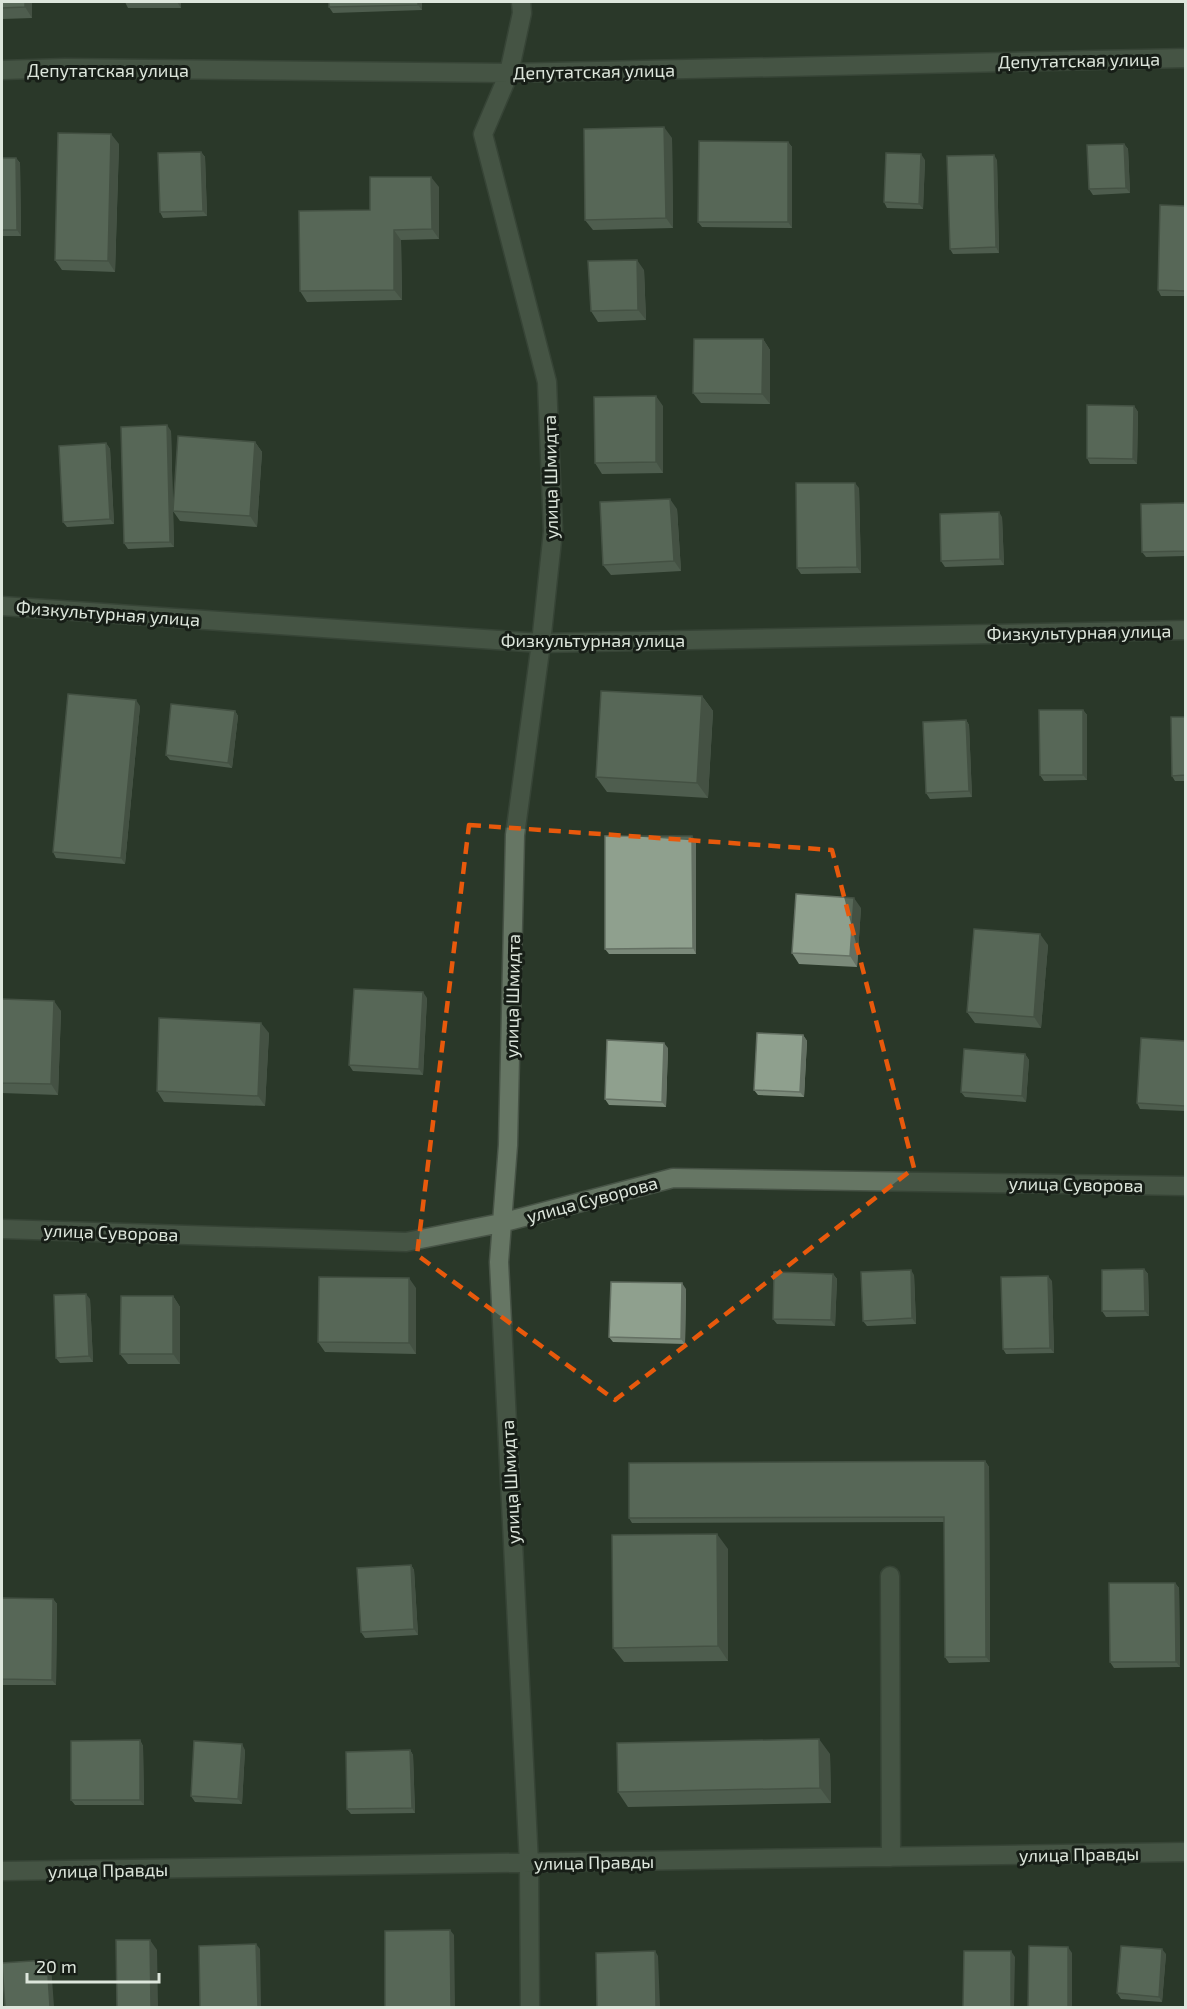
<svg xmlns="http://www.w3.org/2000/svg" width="1187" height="2009" viewBox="0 0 1187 2009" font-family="'Exo 2',sans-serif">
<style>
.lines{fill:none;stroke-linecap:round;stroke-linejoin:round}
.minor-casing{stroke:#475346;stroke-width:21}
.minor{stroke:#667664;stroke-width:18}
.wall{fill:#7b8a7a}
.shaded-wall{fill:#647063}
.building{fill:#8fa08e;stroke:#647063;stroke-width:1.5}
.marked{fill:none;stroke:#e8590c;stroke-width:4.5;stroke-dasharray:12 8;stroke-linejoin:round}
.labels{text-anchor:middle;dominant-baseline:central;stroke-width:6;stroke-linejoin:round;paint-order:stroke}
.street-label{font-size:18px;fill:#dde6dc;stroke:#171e17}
</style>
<rect width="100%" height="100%" fill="#2a3829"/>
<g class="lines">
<defs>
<path id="minor" d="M521 2 522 13 509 73 483 134 547 382 553 531 541 643 515 835 508 1145 499 1262 529 1864 530 2008
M2 70 65 68 509 73 1186 58
M2 606 541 643 1186 630
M2 1229 406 1242 501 1223 673 1178 1186 1186
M890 1576 891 1857
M2 1871 1186 1852"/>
</defs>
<!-- minor casing -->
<use href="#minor" class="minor-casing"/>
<!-- minor -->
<use href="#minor" class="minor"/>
</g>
<!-- wall -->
<path class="wall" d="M2 2H32V18L2 19Z
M125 2H181V8H128Z
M422 2V10L333 13 329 7Z
M672 138 673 228 593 230 585 220Z
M788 142 792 147V228L702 227 698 222Z
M119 144 115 272 62 270 55 260Z
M1124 144 1128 149 1130 193 1093 195 1089 189Z
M201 152 205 157 207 216 163 218 160 212Z
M2 158H16L20 163 21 236H2Z
M925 160 923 209 887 208 884 202Z
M997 160 999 253 953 254 950 249Z
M439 187V239L401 240 402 300 307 302 300 291 370 210Z
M1185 206V296H1161L1158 290Z
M644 270 646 320 598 322 591 311Z
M763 339 770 350V404L701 403 693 393Z
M663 406V473L602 474 595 463Z
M1134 406 1138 412 1137 464H1090L1087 458Z
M171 431 173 510 255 442 262 452 257 527 180 521 173 511 174 547 128 549 124 543Z
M106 443 110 449 114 524 67 527 63 522Z
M859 488 861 573 801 574 797 568Z
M1185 503V556L1146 557 1142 552Z
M677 509 681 571 611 575 603 565Z
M1002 517 1004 565 945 567 941 561Z
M702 696 713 711 708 798 607 792 596 777Z
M140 706 125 864 56 858 53 852Z
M1083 710 1087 715V780L1044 781 1040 775Z
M235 711 238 716 232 768 170 760 166 755Z
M1185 717V781H1175L1172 776Z
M966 720 969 725 972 797 930 799 926 793Z
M696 841V954H609L605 949Z
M861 908 857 967 799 964 792 953Z
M1048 945 1041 1028 975 1023 967 1012Z
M427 998 423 1075 353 1071 349 1065Z
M2 999 61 1011 58 1095 2 1093Z
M269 1033 265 1106 164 1102 157 1091Z
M803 1035 807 1041 804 1097 758 1095 754 1090Z
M1185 1041V1111L1140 1109 1137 1103Z
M668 1048 666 1107 609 1105 605 1099Z
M1025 1054 1029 1060 1026 1102 965 1097 961 1092Z
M1144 1269 1148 1274 1149 1316 1106 1317 1102 1311Z
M833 1274 837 1279 835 1326 777 1324 773 1319Z
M914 1275 916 1324 867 1326 863 1321Z
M1052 1281 1054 1353 1006 1354 1003 1349Z
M416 1288V1354L325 1352 318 1342Z
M686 1289 685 1344 613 1342 609 1337Z
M173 1296 180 1307V1364H128L120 1354Z
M90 1299 93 1362 60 1363 56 1358Z
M985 1461 989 1467 990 1662 949 1663 945 1657 944 1522 632 1523 629 1518Z
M728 1549V1661L624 1662 613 1648Z
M411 1565 414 1570 418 1635 365 1638 361 1632Z
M1175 1583 1179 1588 1180 1667 1114 1668 1110 1662Z
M2 1598 53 1599 57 1604 56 1685H2Z
M140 1740 143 1746 144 1805H75L71 1800Z
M245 1750 242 1804 195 1802 191 1796Z
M410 1750 413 1755 415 1813 351 1814 347 1809Z
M830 1754 831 1803 628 1807 618 1792Z
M1166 1954 1162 2002 1121 1999 1117 1993Z"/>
<!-- shaded-wall -->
<path class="shaded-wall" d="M25 2H32V18L25 7Z
M177 2H181V8Z
M418 2H422V10L418 5Z
M664 127 672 138 673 228 666 218Z
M111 134 119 144 115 272 108 261Z
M788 142 792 147V228L788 222Z
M1124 144 1128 149 1130 193 1126 188Z
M201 152 205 157 207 216 203 211Z
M921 154 925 160 923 209 919 204Z
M994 155 997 160 999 253 996 247Z
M16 158 20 163 21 236 17 230Z
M431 177 439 187V239L432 229Z
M394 230 401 240 402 300 394 290Z
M637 260 644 270 646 320 638 310Z
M763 339 770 350V404L762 394Z
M656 396 663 406V473L656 462Z
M1134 406 1138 412 1137 464 1133 459Z
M167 425 171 431 174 547 170 542Z
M255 442 262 452 257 527 250 516Z
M106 443 110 449 114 524 110 519Z
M855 483 859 488 861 573 857 567Z
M670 499 677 509 681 571 674 561Z
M999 512 1002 517 1004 565 1000 559Z
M702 696 713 711 708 798 697 783Z
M136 700 140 706 125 864 121 858Z
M1083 710 1087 715V780L1083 775Z
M235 711 238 716 232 768 228 763Z
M966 720 969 725 972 797 969 791Z
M692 836 696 841V954L693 948Z
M854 898 861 908 857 967 850 956Z
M1040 934 1048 945 1041 1028 1034 1017Z
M423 992 427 998 423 1075 419 1069Z
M54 1001 61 1011 58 1095 51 1084Z
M261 1023 269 1033 265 1106 258 1096Z
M803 1035 807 1041 804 1097 800 1092Z
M664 1043 668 1048 666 1107 662 1102Z
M1025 1054 1029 1060 1026 1102 1022 1096Z
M1144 1269 1148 1274 1149 1316 1145 1311Z
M911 1270 914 1275 916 1324 912 1318Z
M833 1274 837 1279 835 1326 831 1320Z
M1048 1276 1052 1281 1054 1353 1050 1348Z
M409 1278 416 1288V1354L409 1343Z
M682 1283 686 1289 685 1344 681 1339Z
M86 1294 90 1299 93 1362 89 1356Z
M173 1296 180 1307V1364L173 1354Z
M985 1461 989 1467 990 1662 986 1657Z
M717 1534 728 1549V1661L718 1646Z
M411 1565 414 1570 418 1635 414 1629Z
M1175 1583 1179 1588 1180 1667 1176 1662Z
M53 1599 57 1604 56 1685 52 1680Z
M819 1739 830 1754 831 1803 820 1788Z
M140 1740 143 1746 144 1805 140 1800Z
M242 1744 245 1750 242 1804 238 1799Z
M410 1750 413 1755 415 1813 412 1808Z
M450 1930 454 1935 455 2007H451Z
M150 1940 157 1950 158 2007H151Z
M256 1944 260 1949 261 2007H258Z
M1068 1947 1072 1953V2007H1068Z
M1162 1949 1166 1954 1162 2002 1159 1997Z
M655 1951 658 1956 660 2007H656Z
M1011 1951 1015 1957 1014 2007H1011Z
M47 1960 51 1965 54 2007H50Z"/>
<!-- building -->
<path class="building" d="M2 2H25V7L2 8Z
M329 2H418V5L329 7Z
M664 127 666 218 585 220 584 129Z
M58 133 111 134 108 261 55 260Z
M699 141 788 142V222H698Z
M1124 144 1126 188 1089 189 1087 145Z
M201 152 203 211 160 212 158 153Z
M886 153 921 154 919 204 884 202Z
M994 155 996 247 950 249 947 156Z
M2 158H16L17 230H2Z
M370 177H431L432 229 394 230V290L300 291 299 211 370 210Z
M1160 205 1185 206V291L1158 290Z
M637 260 638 310 591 311 588 261Z
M694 339H763L762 394 693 393Z
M656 396V462L595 463 594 397Z
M1087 405 1134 406 1133 459 1087 458Z
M167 425 170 542 124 543 121 427Z
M178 436 255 442 250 516 173 511Z
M106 443 110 519 63 522 59 446Z
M796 483H855L857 567 797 568Z
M670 499 674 561 603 565 600 502Z
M1185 503V551L1142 552 1141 504Z
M999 512 1000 559 941 561 940 514Z
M601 691 702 696 697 783 596 777Z
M68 694 136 700 121 858 53 852Z
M171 704 235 711 228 763 166 755Z
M1039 710H1083V775H1040Z
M1171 717H1185V775L1172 776Z
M966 720 969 791 926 793 923 722Z
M605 836H692L693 948 605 949Z
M796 894 854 898 850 956 792 953Z
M974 929 1040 934 1034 1017 967 1012Z
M354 989 423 992 419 1069 349 1065Z
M2 999 54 1001 51 1084 2 1083Z
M159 1018 261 1023 258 1096 157 1091Z
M757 1033 803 1035 800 1092 754 1090Z
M1141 1038 1185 1041V1106L1137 1103Z
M607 1040 664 1043 662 1102 605 1099Z
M964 1049 1025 1054 1022 1096 961 1092Z
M1144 1269 1145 1311H1102V1270Z
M911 1270 912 1318 863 1321 861 1272Z
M774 1272 833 1274 831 1320 773 1319Z
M1048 1276 1050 1348 1003 1349 1001 1277Z
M319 1277 409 1278V1343L318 1342Z
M611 1282 682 1283 681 1339 609 1337Z
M86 1294 89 1356 56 1358 54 1295Z
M121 1296H173V1354H120Z
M985 1461 986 1657H945L944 1517 629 1518V1463Z
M717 1534 718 1646 613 1648 612 1535Z
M411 1565 414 1629 361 1632 357 1568Z
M1109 1583H1175L1176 1662H1110Z
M2 1598 53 1599 52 1680 2 1679Z
M819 1739 820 1788 618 1792 617 1743Z
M140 1740V1800H71V1741Z
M194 1741 242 1744 238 1799 191 1796Z
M410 1750 412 1808 347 1809 346 1752Z
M450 1930 451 2007H385V1931Z
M116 1940H150L151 2007H117Z
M256 1944 258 2007H200L199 1946Z
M1029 1946 1068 1947V2007H1028Z
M1121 1946 1162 1949 1159 1997 1117 1993Z
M655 1951 656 2007H597L596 1953Z
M964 1951H1011V2007H963Z
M47 1960 50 2007H5L2 1963Z"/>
<!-- marked area -->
<path d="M0 0H1187V2009H0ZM469 825 832 850 914 1168 615 1400 417 1255Z" fill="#2a3829" fill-opacity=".55" fill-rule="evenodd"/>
<path class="marked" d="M469 825 832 850 914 1168 615 1400 417 1255Z"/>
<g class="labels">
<!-- street labels -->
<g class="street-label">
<text transform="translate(1079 60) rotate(-1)">Депутатская улица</text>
<text x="108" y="70">Депутатская улица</text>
<text transform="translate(594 71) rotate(-1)">Депутатская улица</text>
<text transform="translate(550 477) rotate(-91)">улица Шмидта</text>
<text transform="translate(108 613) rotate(4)">Физкультурная улица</text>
<text transform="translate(1079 632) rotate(-1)">Физкультурная улица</text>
<text x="593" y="640">Физкультурная улица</text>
<text transform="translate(512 996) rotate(-89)">улица Шмидта</text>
<text transform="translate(1076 1184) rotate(1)">улица Суворова</text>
<text transform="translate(592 1199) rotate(-15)">улица Суворова</text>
<text transform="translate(111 1232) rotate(2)">улица Суворова</text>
<text transform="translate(510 1482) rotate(-93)">улица Шмидта</text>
<text transform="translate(1079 1854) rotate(-1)">улица Правды</text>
<text transform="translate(594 1862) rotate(-1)">улица Правды</text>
<text transform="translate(108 1870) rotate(-1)">улица Правды</text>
</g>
</g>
<!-- border -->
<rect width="1187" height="2009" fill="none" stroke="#dde6dc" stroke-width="6"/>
<!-- scale -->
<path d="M27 1973v9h132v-9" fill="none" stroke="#dde6dc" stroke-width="3"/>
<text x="36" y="1973" font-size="18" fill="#dde6dc" stroke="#171e17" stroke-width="4.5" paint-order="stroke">20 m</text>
</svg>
